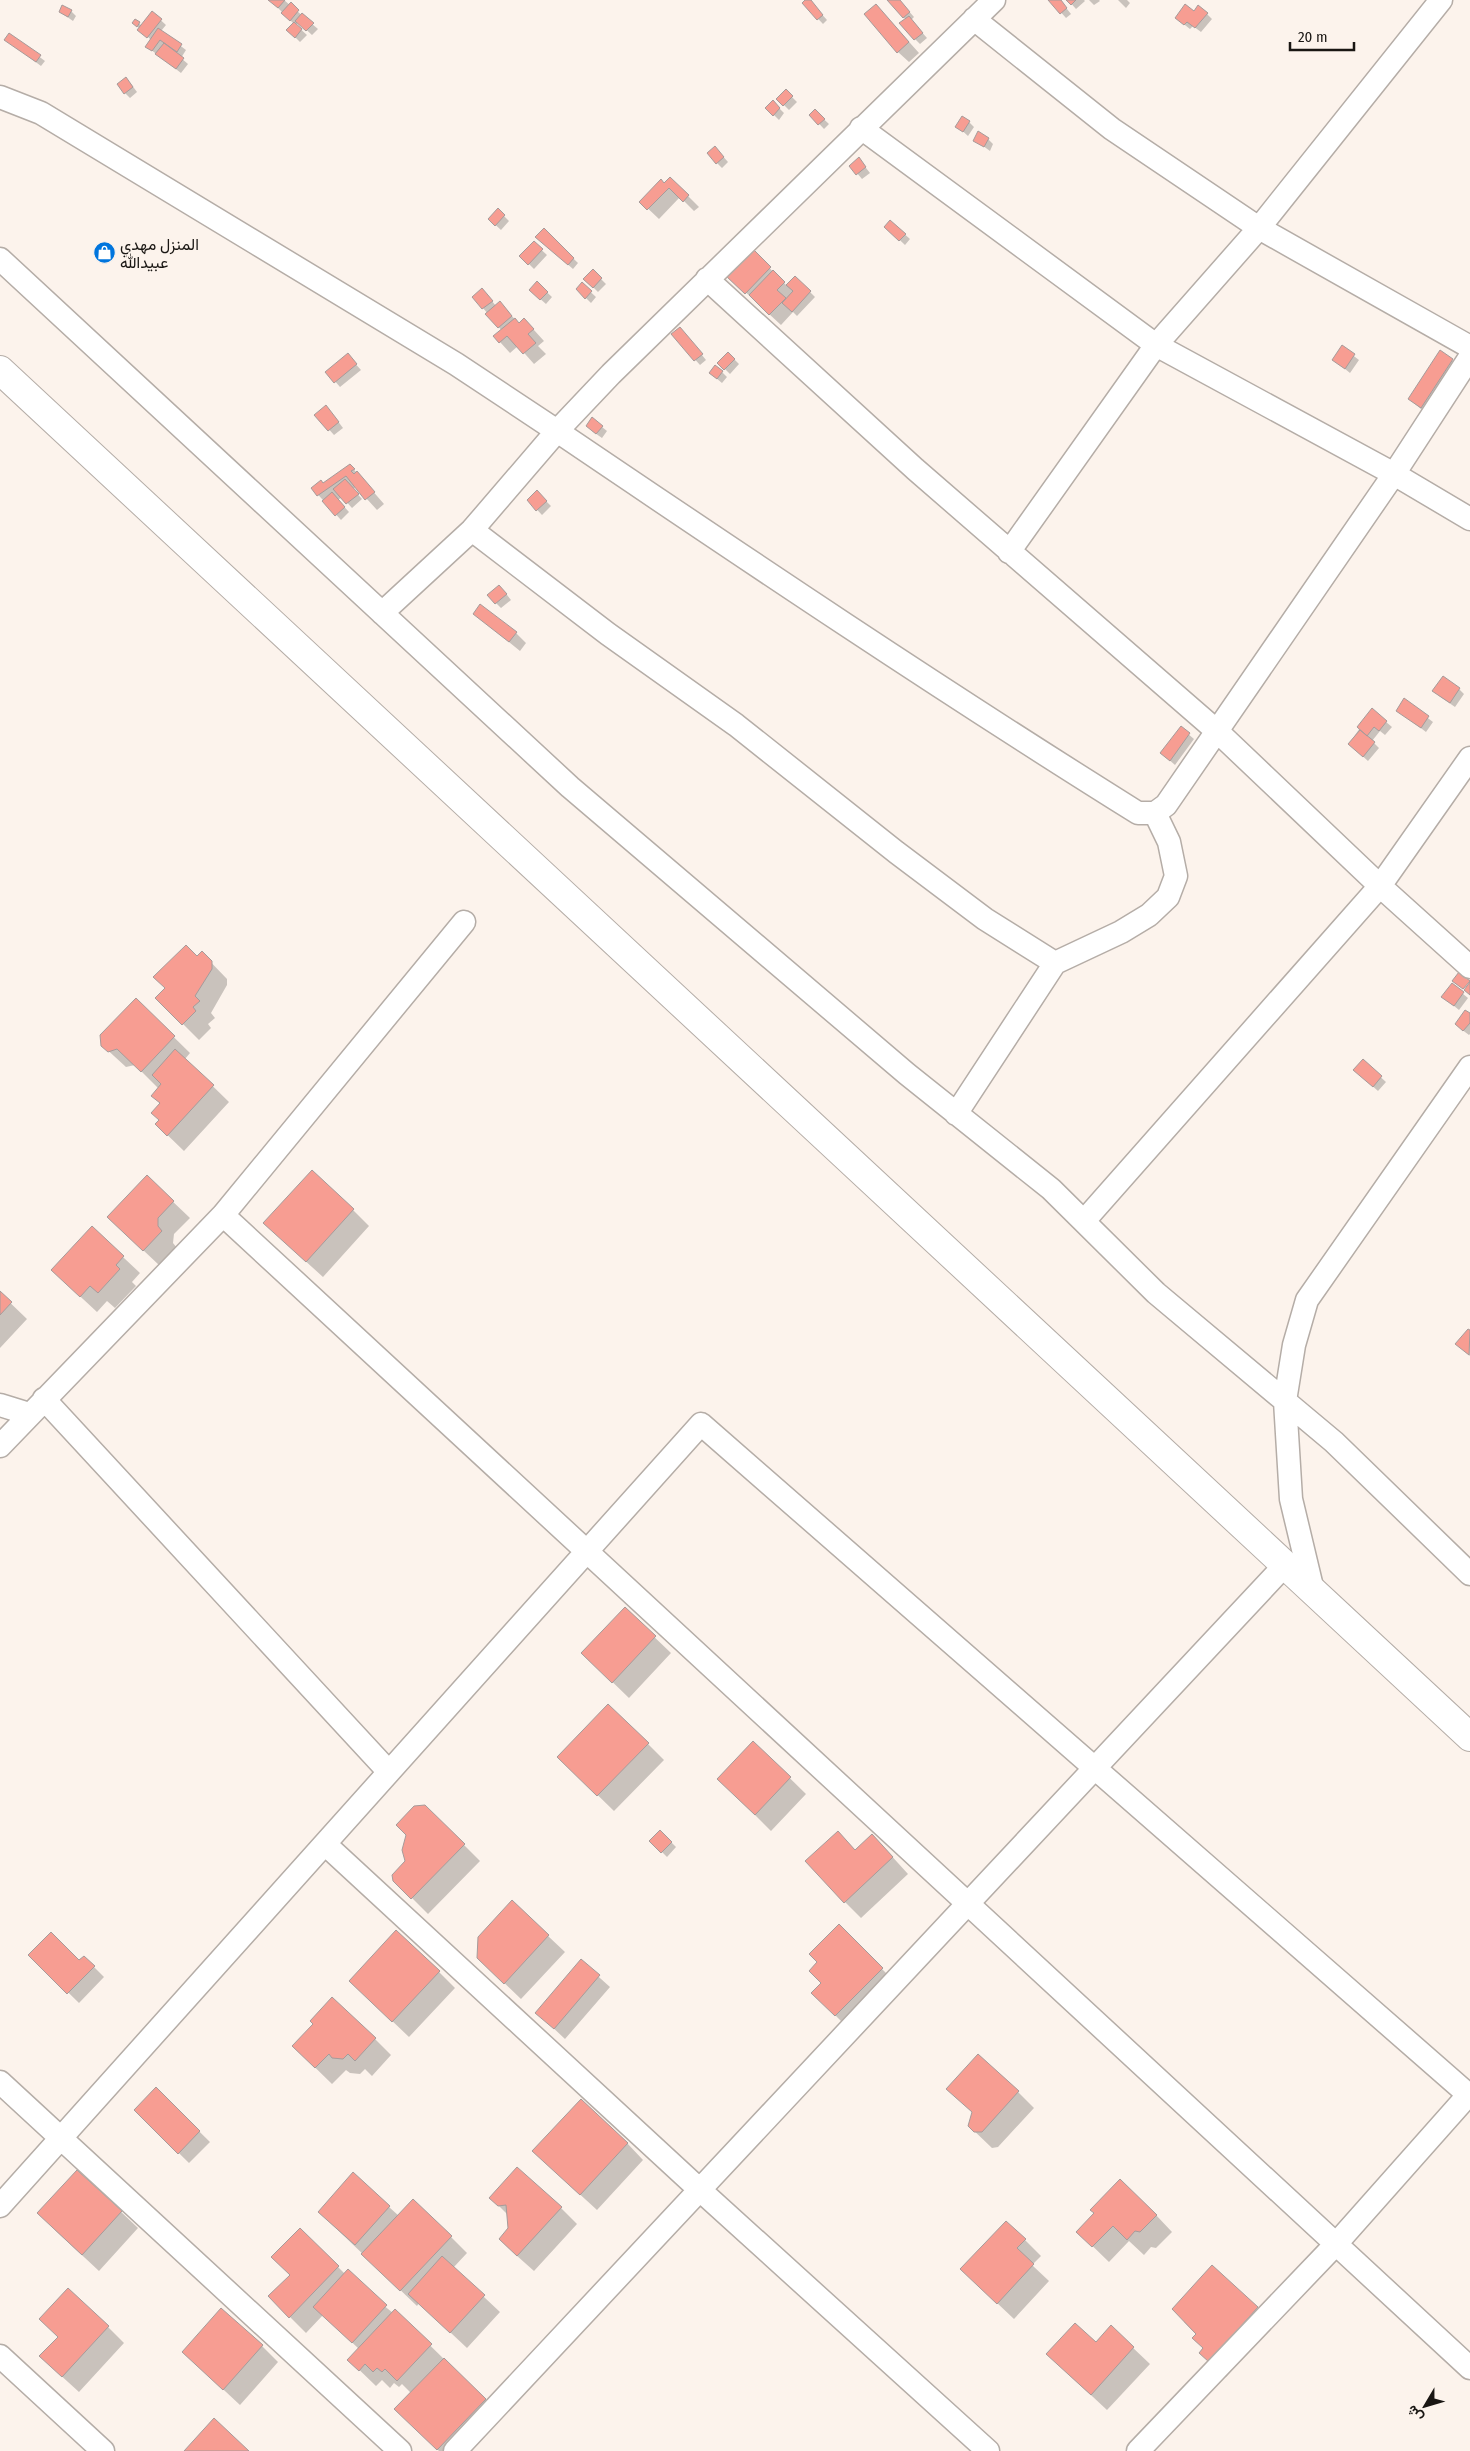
<svg xmlns="http://www.w3.org/2000/svg" width="1470" height="2451" viewBox="0 0 1470 2451" font-family="'Fira Sans Condensed',Vazirmatn,sans-serif">
<style>
.shadow{fill:#0003}
.building{fill:#f79d92;stroke:#a69b9a}
.lines{fill:none;stroke-linecap:round;stroke-linejoin:round}
.minor-casing{stroke:#b5ada7;stroke-width:25}
.tertiary-casing{stroke:#b5ada7;stroke-width:30}
.minor{stroke:#fff;stroke-width:22}
.tertiary{stroke:#fff;stroke-width:28}
.labels{text-anchor:middle;dominant-baseline:central;stroke-width:4;stroke-linejoin:round;paint-order:stroke}
.poi-label{font-size:16px;fill:#191613;stroke:#fcf3ec;text-anchor:start}
</style>
<rect width="100%" height="100%" fill="#fcf3ec"/>
<!-- shadow -->
<path class="shadow" d="M270 0H284L318 29 312 35 298 22 296 25 307 35 300 42 288 30 294 24Z
M807 0H809L827 20 823 24 803 3Z
M888 0H899L914 17 911 20 927 38 920 44 915 39 906 20Z
M1050 0H1060L1071 14 1066 18Z
M1068 0H1084L1085 1 1076 9Z
M1089 0H1099L1100 1 1094 5Z
M1118 0H1127L1130 3 1126 8Z
M876 5 919 53 909 62 898 52Z
M71 11 76 16 73 21 60 12Z
M153 13 166 25 161 31 186 50 181 58 188 64 181 73 146 46 151 40 134 23 135 20 142 26Z
M1194 13 1207 14 1212 19 1201 32 1193 26 1190 29 1181 22Z
M10 35 45 61 41 66 6 40Z
M131 84 137 92 130 98 125 93Z
M786 91 797 102 789 110 778 99Z
M773 102 784 113 779 120 767 108Z
M815 111 829 124 824 129 811 115Z
M969 122 974 127 968 136 957 126Z
M988 139 993 144 990 151 975 140Z
M720 153 728 162 722 168 717 163Z
M859 159 870 173 862 179 851 166Z
M670 178 699 207 694 211 680 197 659 219 641 202Z
M498 210 509 221 501 230 489 219Z
M890 221 910 239 905 245 886 227Z
M544 230 578 263 573 269 542 242Z
M534 243 547 255 534 269 521 256Z
M753 251 787 286 795 277 815 297 797 316 793 312 781 325 728 276Z
M593 271 606 284 598 292 585 279Z
M537 283 552 297 546 304 530 290Z
M582 284 596 297 591 303 577 289Z
M487 295 496 306 505 308 519 324 524 319 544 341 538 346 546 354 534 364 518 346 510 353 500 342 502 331 483 308Z
M685 334 706 360 700 365 673 335Z
M1342 347 1359 360 1350 373 1334 360Z
M728 353 739 364 730 374 719 363Z
M352 360 361 370 340 387 327 372Z
M1452 360 1463 370 1432 418 1409 399Z
M722 372 727 377 722 383 710 373Z
M331 412 343 428 334 435 316 415Z
M602 427 607 431 602 438 592 431Z
M350 465 384 504 377 510 356 487 353 489 362 499 352 508 342 497 338 500 349 512 341 520 312 488 323 484Z
M537 492 551 506 542 515 528 500Z
M504 591 511 600 501 608 496 603Z
M475 614 516 633 526 643 520 651Z
M1459 689 1464 694 1455 707 1439 696Z
M1404 700 1433 722 1426 732 1397 710Z
M1372 710 1392 727 1385 735 1380 731 1372 741 1379 748 1368 761 1349 744Z
M1181 728 1194 739 1175 765 1167 758Z
M202 953 227 979V985L211 1013 215 1018 208 1024 211 1028 199 1040 157 998Z
M1452 985 1468 998 1459 1010 1443 997Z
M136 1000 190 1053 185 1059 229 1102 184 1151 156 1124 160 1120 159 1089 135 1065 126 1067 102 1045Z
M1470 1014V1034L1469 1035 1461 1029Z
M1363 1061 1386 1082 1378 1091 1360 1075Z
M147 1177 190 1218 174 1234 173 1243 177 1248 160 1266 125 1233Z
M353 1210 369 1226 323 1277 281 1239Z
M92 1228 140 1273 132 1282 136 1286 115 1308 107 1301 97 1312 69 1286Z
M0 1293 27 1319 0 1348Z
M1468 1331 1470 1332V1356L1462 1349Z
M625 1609 671 1653 629 1698 599 1669Z
M753 1742 806 1794 771 1831 719 1779Z
M648 1744 664 1760 614 1811 575 1773Z
M425 1806 480 1861 428 1914 394 1880 406 1862Z
M660 1831 676 1847 667 1857 651 1841Z
M856 1851 888 1852 908 1874 861 1918 845 1902Z
M512 1902 565 1952 521 1999 495 1974Z
M839 1926 898 1985 852 2032 813 1993 823 1983 819 1962Z
M30 1955 79 1962 84 1957 104 1977 79 2003Z
M581 1961 610 1987 565 2039 548 2023Z
M439 1972 455 1988 409 2037 367 1997Z
M375 2039 391 2055 372 2076 365 2069 360 2074 350 2073 346 2070 332 2084 293 2046Z
M156 2089 210 2142 189 2163 135 2110Z
M1018 2092 1034 2108 998 2147 992 2148 969 2126 973 2113Z
M627 2143 643 2160 597 2210 550 2167Z
M78 2171 138 2228 99 2271 55 2230Z
M491 2198 561 2208 577 2224 534 2271 516 2255 508 2215Z
M389 2207 399 2216 451 2237 467 2253 453 2268 500 2312 467 2348 419 2303 417 2306 319 2212Z
M1156 2215 1172 2232 1156 2248 1151 2247 1144 2255 1129 2241 1109 2262 1078 2232Z
M300 2229 345 2274 393 2313 395 2311 502 2416 467 2451H439L396 2409 411 2393 402 2384 399 2387 394 2383 390 2388 382 2380 376 2386 349 2360 359 2349 323 2315 306 2333 269 2296 291 2275Z
M1025 2240 1041 2256 1032 2265 1049 2281 1014 2319 978 2285Z
M1212 2267 1273 2324 1226 2377 1216 2369 1197 2335 1184 2322Z
M108 2327 124 2343 79 2392 57 2372 59 2337Z
M1111 2327 1150 2364 1107 2410 1064 2370 1096 2344Z
M262 2346 278 2362 240 2405 183 2352Z"/>
<!-- building -->
<path class="building" d="M268 0H285L278 8Z
M805 0H811L823 15 817 20 802 3Z
M887 0H900L910 12 903 18Z
M1048 0H1061L1067 8 1060 14Z
M1066 0H1076L1071 5Z
M291 2 299 10 290 21 281 13Z
M876 4 909 42 897 53 864 14Z
M1185 4 1194 11 1198 5 1208 13 1195 28 1187 22 1184 25 1175 18Z
M62 5 72 10 68 17 59 12Z
M152 11 162 19 147 38 137 30Z
M302 13 314 23 306 31 295 21Z
M909 16 923 33 914 40 899 23Z
M135 19 140 22 137 27 132 23Z
M294 22 302 29 295 38 286 30Z
M158 28 182 44 177 52 160 40 152 51 145 47Z
M9 33 41 55 36 62 4 40Z
M164 43 184 58 176 69 155 54Z
M126 77 133 87 124 94 117 84Z
M786 89 793 96 783 106 776 99Z
M773 100 780 108 773 116 765 108Z
M815 109 825 119 818 125 809 115Z
M962 116 970 121 963 132 955 127Z
M978 131 989 138 984 147 973 141Z
M715 146 724 157 716 164 707 153Z
M859 157 866 167 856 175 849 166Z
M670 177 689 195 683 202 669 188 647 210 639 202 661 179 664 183Z
M498 208 505 215 495 226 488 219Z
M890 220 906 234 899 241 884 227Z
M544 228 574 258 568 265 535 237Z
M534 241 543 249 528 265 519 256Z
M753 249 771 267 745 294 726 276Z
M593 269 602 278 593 288 583 279Z
M773 270 785 282 777 290 786 298 769 315 749 295Z
M795 276 811 291 792 312 782 303 793 291 786 285Z
M537 281 548 292 540 300 529 290Z
M582 282 592 291 585 299 576 289Z
M482 288 493 301 482 309 472 297Z
M500 301 512 316 498 328 485 314Z
M515 318 519 323 524 318 534 329 528 334 536 343 523 354 507 336 499 343 493 336Z
M680 327 703 354 694 361 671 334Z
M1342 345 1355 354 1345 369 1332 360Z
M1440 350 1453 359 1421 408 1408 399Z
M728 352 735 359 724 370 717 363Z
M348 353 357 364 334 383 325 372Z
M715 365 723 371 717 379 709 373Z
M326 405 339 422 328 431 314 415Z
M592 417 603 426 596 434 586 426Z
M350 464 355 469 351 471 354 474 357 471 375 492 365 500 346 476 317 496 311 488 321 480 323 483Z
M345 479 359 494 346 504 333 489Z
M537 490 547 501 536 511 527 500Z
M332 492 345 507 335 516 322 501Z
M499 585 507 594 495 604 487 595Z
M480 604 517 632 509 642 473 614Z
M1443 676 1460 688 1450 703 1432 691Z
M1404 698 1429 716 1421 728 1396 711Z
M1372 708 1387 721 1379 731 1374 727 1367 736 1357 727Z
M1181 726 1190 733 1170 761 1160 753Z
M1360 730 1375 742 1363 757 1348 744Z
M186 945 197 956 202 951 212 961V969L195 996 200 1001 193 1007 196 1011 182 1025 155 998 165 988 153 977Z
M1459 972 1470 981 1463 989 1452 981Z
M1470 982V995L1464 990Z
M1452 983 1464 992 1454 1006 1441 997Z
M136 998 175 1036 141 1072 117 1049 108 1052 101 1046 100 1035Z
M1465 1010 1470 1013V1023L1463 1031 1455 1024Z
M175 1049 214 1085 167 1136 155 1124 159 1120 151 1113 160 1103 151 1096 161 1084 152 1075Z
M1363 1059 1382 1076 1373 1087 1353 1070Z
M312 1170 354 1209 306 1262 263 1223Z
M147 1175 174 1201 158 1218V1226L162 1231 143 1251 107 1217Z
M92 1226 124 1256 116 1265 120 1269 98 1293 90 1286 80 1297 51 1270Z
M0 1291 12 1302 0 1315Z
M1468 1329 1470 1330 1469 1355 1455 1344Z
M625 1607 656 1636 612 1683 581 1653Z
M608 1704 649 1743 597 1796 557 1757Z
M753 1741 791 1777 755 1815 717 1779Z
M425 1805 465 1844 411 1899 393 1881 392 1875 405 1861 402 1850 406 1835 396 1825 414 1806Z
M660 1830 672 1842 661 1853 649 1841Z
M838 1831 855 1850 872 1834 893 1857 844 1903 805 1861Z
M512 1900 549 1935 504 1984 477 1958 478 1937Z
M839 1924 883 1968 835 2016 811 1993 821 1983 809 1971 817 1962 809 1954Z
M396 1930 440 1971 392 2022 349 1981Z
M51 1932 79 1960 84 1956 95 1966 67 1994 28 1955Z
M581 1959 600 1975 554 2029 535 2013Z
M332 1997 376 2038 355 2061 348 2054 343 2059 332 2058 329 2054 315 2068 292 2046 313 2024 310 2021Z
M978 2054 1019 2091 982 2132H974L968 2126 972 2112 946 2089Z
M156 2087 200 2131 178 2154 134 2110Z
M581 2099 628 2143 580 2195 532 2151Z
M517 2167 562 2207 517 2256 499 2239 508 2228 506 2205 498 2206 489 2198Z
M77 2170 122 2211 82 2255 37 2213Z
M353 2172 390 2206 355 2245 318 2212Z
M1120 2179 1157 2215 1140 2232 1135 2231 1127 2240 1113 2226 1092 2247 1076 2232 1094 2213 1090 2210Z
M413 2199 452 2236 400 2291 361 2254Z
M1006 2221 1026 2239 1017 2248 1034 2264 997 2304 960 2269Z
M300 2228 339 2266 289 2318 268 2296 290 2275 271 2257Z
M442 2256 485 2295 450 2333 408 2294Z
M1212 2265 1258 2307 1209 2362 1199 2353 1203 2348 1192 2338 1196 2334 1172 2309Z
M348 2269 387 2305 352 2343 313 2307Z
M68 2288 109 2326 62 2377 39 2356 58 2337 39 2319Z
M221 2308 263 2345 223 2390 182 2352Z
M395 2309 432 2344 397 2381 385 2369 382 2372 377 2368 373 2372 365 2364 359 2371 347 2360Z
M1075 2323 1096 2342 1111 2325 1134 2347 1091 2395 1046 2354Z
M444 2358 486 2399 437 2450 394 2409Z
M214 2418 249 2451H184Z"/>
<g class="lines">
<defs>
<path id="minor" d="M974 19 1112 129 1259 228 1470 347
M0 97 41 113 456 364 557 431 611 374 994 0
M861 128 1156 345 1394 474 1470 519
M0 259 570 787 907 1074 1051 1189 1156 1293 1334 1442 1470 1574
M707 279 915 469 1218 732 1380 886 1470 967
M472 530 608 634 736 725 896 852 985 919 1055 963
M1009 552 1156 345 1259 228 1441 0
M382 613 472 530 557 431C749 561 941 690 1138 813H1155L1166 805 1394 474 1470 357
M956 1114 1055 963 1121 932 1149 915 1168 897 1176 876 1169 842 1155 813
M223 1215 1470 2368
M1084 1221 1380 886 1470 758
M44 1399 389 1772
M0 1405 29 1414
M0 1446 223 1215 464 922
M1313 1591 1291 1499 1285 1401 1294 1345 1307 1300 1470 1067
M325 1844 700 2190 988 2451
M0 2082 400 2451
M0 2206 701 1424 1470 2096
M0 2356 103 2451
M455 2451 1285 1565
M1138 2451 1336 2244 1470 2093"/>
<path id="tertiary" d="M0 370 1470 1737"/>
</defs>
<!-- minor casing -->
<use href="#minor" class="minor-casing"/>
<!-- tertiary casing -->
<use href="#tertiary" class="tertiary-casing"/>
<!-- minor -->
<use href="#minor" class="minor"/>
<!-- tertiary -->
<use href="#tertiary" class="tertiary"/>
</g>
<!-- icons -->
<defs>
<symbol id="shop-disc" viewBox="-11 -11 22 22"><circle r="9.5" fill="#0075dd" stroke="#fcf3ec"/><path d="M-5-2.5h2.3a2.7 3.5 0 0 1 5.4 0H5L5.5 6h-11ZM-1.5-2.5h3a1.5 2.3 0 0 0-3 0Z" fill="#fff"/></symbol>
</defs>
<g fill-rule="evenodd">
<use href="#shop-disc" x="92" y="240" width="25" height="25"/>
</g>
<g class="labels">
<!-- poi labels -->
<g class="poi-label">
<text x="120" y="244">المنزل مهدي<tspan x="120" dy="18">عبيدالله</tspan></text>
</g>
</g>
<!-- north arrow -->
<g transform="translate(1425 2406) rotate(232)" stroke="#fcf3ec" stroke-width="4" paint-order="stroke">
<path d="M0-4L9 19L0 12L-9 19Z" fill="#191613"/>
<text y="-8" font-size="14" font-weight="bold" text-anchor="middle" fill="#191613">ش</text>
</g>
<!-- scale -->
<path d="M1290 42v8h64v-8" fill="none" stroke="#191613" stroke-width="2.5"/>
<text x="1298" y="42" font-size="15" fill="#191613" stroke="#fcf3ec" stroke-width="4" paint-order="stroke">20 m</text>
</svg>
